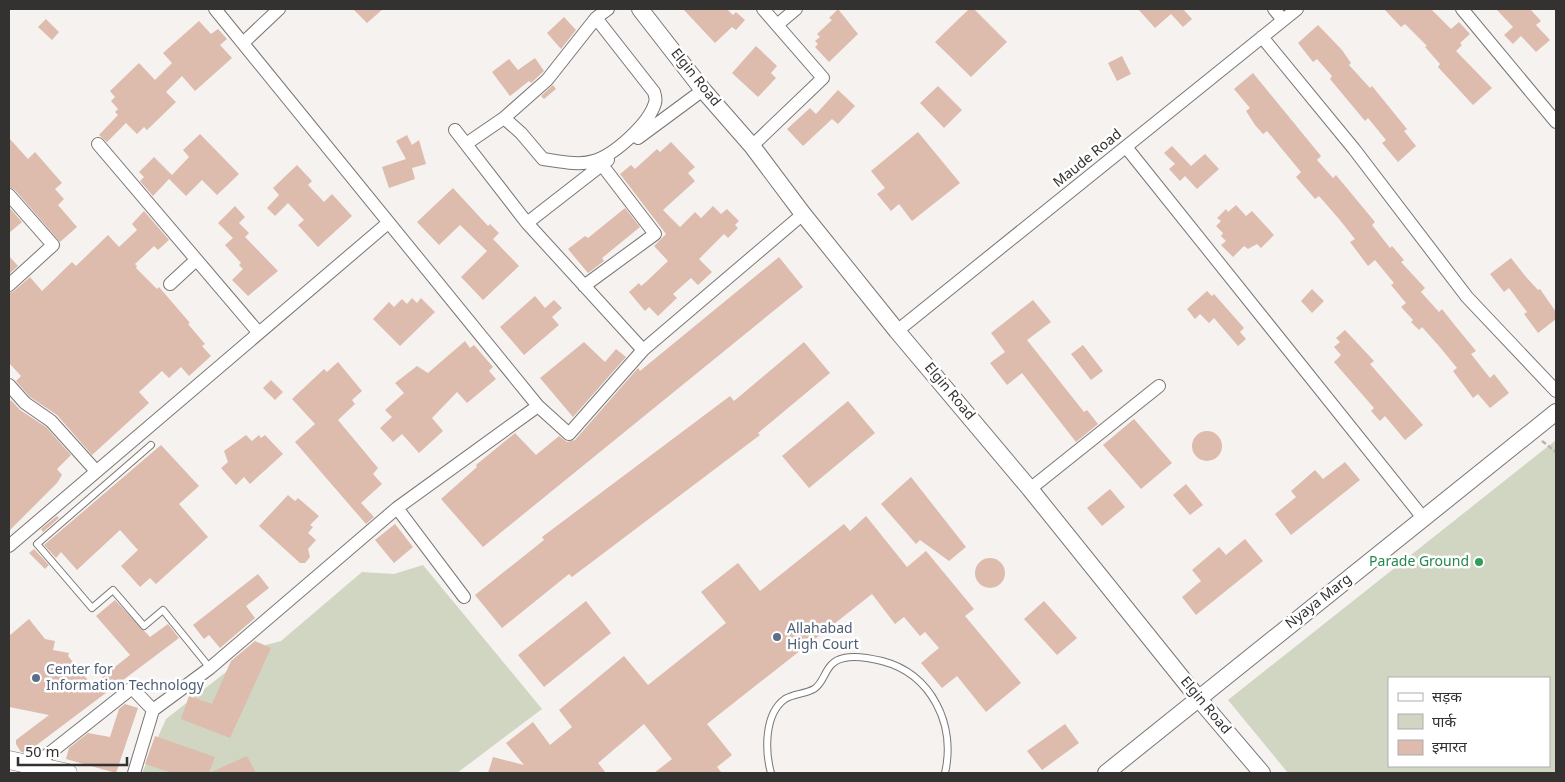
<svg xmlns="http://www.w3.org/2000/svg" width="1565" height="782" viewBox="0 0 1565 782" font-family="Georgia,'Noto Sans Devanagari',serif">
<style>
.green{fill:#d1d6c2;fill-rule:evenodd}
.building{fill:#ddbbad}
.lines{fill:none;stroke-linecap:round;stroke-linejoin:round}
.service-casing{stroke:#7a7674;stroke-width:8}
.minor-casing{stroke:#7a7674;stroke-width:14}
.tertiary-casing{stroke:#7a7674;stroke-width:18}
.secondary-casing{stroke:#7a7674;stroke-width:19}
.path{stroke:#b7b4b2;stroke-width:2.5;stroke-dasharray:5 2.5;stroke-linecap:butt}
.service{stroke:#fff;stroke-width:6}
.minor{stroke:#fff;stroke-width:12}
.tertiary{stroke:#fff;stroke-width:16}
.secondary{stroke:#fff;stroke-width:18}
.leisure-dot{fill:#2e9e5b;stroke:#fff;stroke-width:2}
.service-dot{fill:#5c6f8a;stroke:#fff;stroke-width:2}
.labels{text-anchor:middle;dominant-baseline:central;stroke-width:5;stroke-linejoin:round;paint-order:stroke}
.street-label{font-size:14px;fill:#333231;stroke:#fff}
.leisure-label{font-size:14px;fill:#27864d;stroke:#fff;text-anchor:end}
.service-label{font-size:14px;fill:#4e5e75;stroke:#fff;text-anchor:start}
</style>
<rect width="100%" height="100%" fill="#f6f2f0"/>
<!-- green -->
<path class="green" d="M1556 440V773H1288L1228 700ZM1389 678H1549V766H1389Z
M423 565 542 709 457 773H142L166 719 258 647 281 641 362 572 394 574Z"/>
<!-- building -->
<path class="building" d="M353 9H383L367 23Z
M683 9H727L733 15 736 12 745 20 736 30 732 27 715 43Z
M838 9 858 34 829 62 815 47 818 44 815 41 820 37 817 34 832 20 829 18Z
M969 9H974L1007 42 971 77 935 42Z
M1138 9H1183L1192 19 1183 27 1171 14 1155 28Z
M1384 9H1431L1451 29 1459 22 1470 34 1460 43 1462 45 1456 51 1492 88 1473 105 1438 67 1440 64 1425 47 1427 46 1405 24 1401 27Z
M1496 9H1530L1541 21 1536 25 1550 40 1536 52 1521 36 1513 44 1504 35 1513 27Z
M564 17 576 30 561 49 547 33Z
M46 19 59 32 52 40 38 27Z
M199 21 211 34 218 29 227 39 220 45 232 58 195 91 182 76 166 92 176 102 147 130 144 127 137 134 126 123 107 142 99 135 118 115 115 112 118 109 111 101 115 97 110 91 139 63 155 80 172 63 163 53Z
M1318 25 1342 50 1351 63 1349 65 1370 88 1372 86 1407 129 1404 131 1416 146 1398 162 1382 143 1386 140 1368 118 1365 121 1330 79 1332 76 1317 59 1313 62 1298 43Z
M756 46 777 66 771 73 776 78 758 97 732 73Z
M1122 56 1131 74 1117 81 1108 63Z
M535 58 544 71 531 83 529 81 510 96 492 72 509 59 518 70Z
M1253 73 1321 156 1317 160 1333 178 1336 175 1375 222 1372 225 1390 248 1392 246 1404 260 1401 262 1425 288 1421 292 1439 312 1442 309 1453 323 1476 351 1471 354 1490 378 1494 374 1509 393 1490 408 1478 394 1473 398 1453 371 1457 368 1439 346 1422 327 1419 330 1411 322 1413 320 1401 307 1406 303 1391 285 1394 283 1375 260 1368 266 1350 242 1355 239 1339 219 1319 196 1315 199 1296 177 1301 172 1267 131 1263 134 1255 125 1246 111 1250 108 1234 89Z
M553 85 556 89 544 99 541 96Z
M938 86 962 110 944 128 920 103Z
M838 90 855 106 838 124 832 119 803 146 787 129 810 108 816 114Z
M918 132 960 183 912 221 899 204 891 211 877 194 885 188 871 171Z
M200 134 239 174 217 195 202 180 186 196 169 179 153 196 140 181 144 177 139 172 154 157 172 175 189 157 183 150Z
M407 135 412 145 419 140 426 164 412 168 415 179 389 188 382 167 406 159 396 141Z
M9 138 28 159 35 152 62 183 55 189 64 199 58 205 77 227 60 242 15 190 9 187Z
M671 142 695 167 688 173 695 181 663 210 680 227 695 212 701 218 713 206 721 214 727 209 739 221 735 225 738 228 728 238 724 234 699 259 712 272 698 285 691 278 673 294 677 298 658 316 649 307 645 311 629 292 639 283 641 286 646 282 668 261 654 246 666 234 620 174 631 165 635 169 657 149 660 152Z
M1172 146 1191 166 1205 154 1219 169 1197 189 1185 176 1180 181 1169 169 1175 164 1164 153Z
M297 165 312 181 308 185 324 202 332 194 352 216 318 247 298 225 304 220 288 203 275 216 267 208 279 195 273 188Z
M453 188 488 226 490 224 499 233 493 239 519 266 483 300 461 277 487 251 460 225 439 245 417 222Z
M1236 205 1246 216 1252 211 1274 235 1261 248 1257 244 1248 249 1244 246 1233 257 1221 245 1226 241 1221 236 1223 233 1216 226 1221 221 1217 218 1226 209 1228 212Z
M235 206 245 217 239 223 249 233 245 237 278 271 248 296 232 280 243 269 239 265 241 263 225 245 233 238 218 223Z
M9 207 22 222 9 233Z
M625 208 640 227 602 258 604 261 588 273 568 249 585 236 588 238Z
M144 211 169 240 158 250 154 246 135 264 137 266 136 268 157 289 159 287 190 323 188 324 205 344 202 346 211 356 189 376 181 367 169 378 162 371 139 392 149 403 92 455 57 415 30 397 16 381 21 376 9 363V293L14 291 30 277 42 291 72 262 76 266 108 235 119 247 137 230 132 224Z
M9 256 18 266 9 274Z
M779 257 803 287 483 547 441 499 477 467 476 465 515 433 536 455 559 436 567 442 575 440 638 368 640 371Z
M1511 258 1526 277 1538 290 1540 289 1556 312V319L1538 333 1524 314 1527 312 1509 288 1504 292 1490 274Z
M1312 289 1324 301 1312 313 1301 301Z
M1207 291 1212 296 1214 294 1244 328 1240 332 1246 339 1238 346 1214 318 1209 323 1200 314 1195 319 1187 309Z
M535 296 545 308 554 300 562 308 552 317 559 325 524 355 500 327Z
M412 298 417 303 421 298 435 312 400 346 373 319 389 302 394 307 402 299 407 304Z
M1033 300 1051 322 1027 340 1084 412 1087 410 1098 424 1076 442 1022 373 1007 385 990 363 1005 352 991 333Z
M1345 330 1374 361 1370 364 1423 425 1405 440 1385 416 1380 421 1371 411 1374 408 1334 362 1341 355 1334 347 1340 342 1336 338Z
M465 341 470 348 474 345 493 367 489 371 496 379 467 403 457 392 432 418 443 431 419 453 402 434 393 442 380 428 392 417 385 410 404 393 395 383 417 366 428 373Z
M584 342 605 362 616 349 626 357 573 417 540 378Z
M804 342 830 373 758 433 760 435 572 577 569 574 502 628 475 595 544 540 542 537 730 396 734 401Z
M1083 345 1103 371 1091 380 1071 354Z
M338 362 362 391 352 400 355 404 338 420 378 468 373 474 382 484 361 503 374 517 366 524 295 442 315 424 292 399 324 369 327 372Z
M271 380 283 392 275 400 263 388Z
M11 400 20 410 46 427 71 455 57 469 62 475 57 483 9 531V403Z
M848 401 875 433 809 488 782 456Z
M1134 419 1172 463 1141 489 1103 445Z
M1192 446a15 15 0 1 1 30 0a15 15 0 1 1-30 0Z
M246 435 252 441 259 435 261 438 265 435 283 454 250 484 244 477 236 485 221 468 228 462 224 451Z
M161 445 199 486 179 504 208 537 156 584 150 578 140 587 121 566 138 550 120 530 77 570 61 552 56 558 44 545Z
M1345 462 1360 480 1291 535 1275 514 1296 497 1291 491 1315 470 1323 479Z
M911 477 966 547 949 561 920 540 916 544 881 504Z
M1186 484 1203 505 1190 515 1173 495Z
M1110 489 1125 507 1102 526 1087 508Z
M288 495 295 501 298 498 319 516 310 525 313 527 308 533 316 540 308 549 310 557 305 563H300L259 526Z
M57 516 59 518 43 532 41 529Z
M866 516 907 567 926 551 974 609 965 616 1021 683 986 712 957 676 942 688 921 663 939 648 925 632 920 636 904 617 895 624 872 594 707 724 732 755 717 767 722 773H654L672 759 644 724 598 763 606 773H488L493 757 524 765 506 743 533 722 550 745 572 727 559 710 624 656 648 685 726 623 701 592 738 563 760 591 844 524 850 531Z
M395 524 413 547 394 563 375 540Z
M1245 539 1263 561 1196 615 1182 597 1201 581 1192 570 1219 547 1226 555Z
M34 549 49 565 45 569 29 553Z
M975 573a15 15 0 1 1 30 0a15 15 0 1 1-30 0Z
M258 574 269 588 246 606 255 618 220 648 209 635 204 639 193 625Z
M115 600 150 637 168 624 179 638 26 753 21 752 16 744V740L49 715 9 707V636L29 619 45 639 55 641 53 650 69 653 68 656 92 685 130 655 96 616Z
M586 601 611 633 544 687 518 655Z
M1044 601 1077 638 1057 655 1024 619Z
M255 641 271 648 230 738 181 719 189 696 212 704 231 661Z
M125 704 138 708 116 773 66 759 69 748 88 733 110 737 119 709Z
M1065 724 1079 743 1042 770 1027 751Z
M155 736 215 757 209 773H172L145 764Z
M247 756 256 773H209Z"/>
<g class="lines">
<defs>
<path id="service" d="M151 445 37 544 92 608 113 590 144 626 163 610 210 668
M771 773C765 751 764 714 785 699 793 694 805 694 814 689 826 682 824 662 844 658 856 655 870 658 882 661 932 674 956 725 945 773"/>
<path id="minor" d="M215 9 538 406 569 434 643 350 803 214
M1274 9 1283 20
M1462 9 1556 122
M777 25 796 9
M1262 37 1354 149 1467 297 1556 391
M243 43 279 9
M504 118 547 80 596 18
M455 130 527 223 643 350
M638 138 703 90
M98 144 258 332
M466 144 504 118 521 133 543 159C558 161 579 166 594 161 614 155 649 124 655 103 656 100 655 95 654 92L596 18 608 9
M752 146 823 78 763 9
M1126 147 1424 519
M9 195 53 245 9 285
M527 223 608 160
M170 284 196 260
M584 286 655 234 602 165
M897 331 1297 9
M9 385 25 403 51 421 96 471
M1030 489 1159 386
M397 508 464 597
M9 546 388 223
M34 772 46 756 132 688 153 710
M134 773 153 710 210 668 397 508 538 406"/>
<path id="tertiary" d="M640 9 703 90 752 146 803 214 897 331 1030 489 1198 698 1262 773
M1106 773 1556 412"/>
<path id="secondary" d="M9 760 68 773"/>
</defs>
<!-- service casing -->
<use href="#service" class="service-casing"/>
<!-- minor casing -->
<use href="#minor" class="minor-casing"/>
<!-- tertiary casing -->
<use href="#tertiary" class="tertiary-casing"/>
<!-- secondary casing -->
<use href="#secondary" class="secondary-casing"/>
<!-- path -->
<path class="path" d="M1542 441 1556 452"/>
<!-- service -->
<use href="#service" class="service"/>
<!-- minor -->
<use href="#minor" class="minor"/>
<!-- tertiary -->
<use href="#tertiary" class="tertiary"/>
<!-- secondary -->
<use href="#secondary" class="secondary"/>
</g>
<!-- markers -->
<circle class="leisure-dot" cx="1479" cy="562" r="5"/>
<g class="service-dot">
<circle cx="777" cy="637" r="5"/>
<circle cx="36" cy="678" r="5"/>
</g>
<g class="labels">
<!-- street labels -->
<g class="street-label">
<text transform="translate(695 78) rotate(51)">Elgin Road</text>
<text transform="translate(1088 159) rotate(-39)">Maude Road</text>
<text transform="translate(949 392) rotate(50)">Elgin Road</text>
<text transform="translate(1319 602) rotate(-38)">Nyaya Marg</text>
<text transform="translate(1205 706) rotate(50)">Elgin Road</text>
</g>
<!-- leisure labels -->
<g class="leisure-label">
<text x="1469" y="562">Parade Ground</text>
</g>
<!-- service labels -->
<g class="service-label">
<text x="787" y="629">Allahabad<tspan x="787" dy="16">High Court</tspan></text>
<text x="46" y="670">Center for<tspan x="46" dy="16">Information Technology</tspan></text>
</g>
</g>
<!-- border -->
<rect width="1565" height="782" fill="none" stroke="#333231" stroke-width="20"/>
<!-- legend -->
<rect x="1388" y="677" width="162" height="90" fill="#ffffff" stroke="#adadad"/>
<rect x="1398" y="693" width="25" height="8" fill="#ffffff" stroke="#adadad"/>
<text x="1432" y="702" font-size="15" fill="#333231">सड़क</text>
<rect x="1398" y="714" width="25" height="15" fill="#d1d6c2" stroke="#adadad"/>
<text x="1432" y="727" font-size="15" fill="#333231">पार्क</text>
<rect x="1398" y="740" width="25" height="15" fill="#ddbbad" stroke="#adadad"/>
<text x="1432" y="752" font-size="15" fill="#333231">इमारत</text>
<!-- scale -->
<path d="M18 757v8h109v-8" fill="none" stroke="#333231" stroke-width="2.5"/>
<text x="25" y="757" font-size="15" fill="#333231" stroke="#ffffff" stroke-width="4" paint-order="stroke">50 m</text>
</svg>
